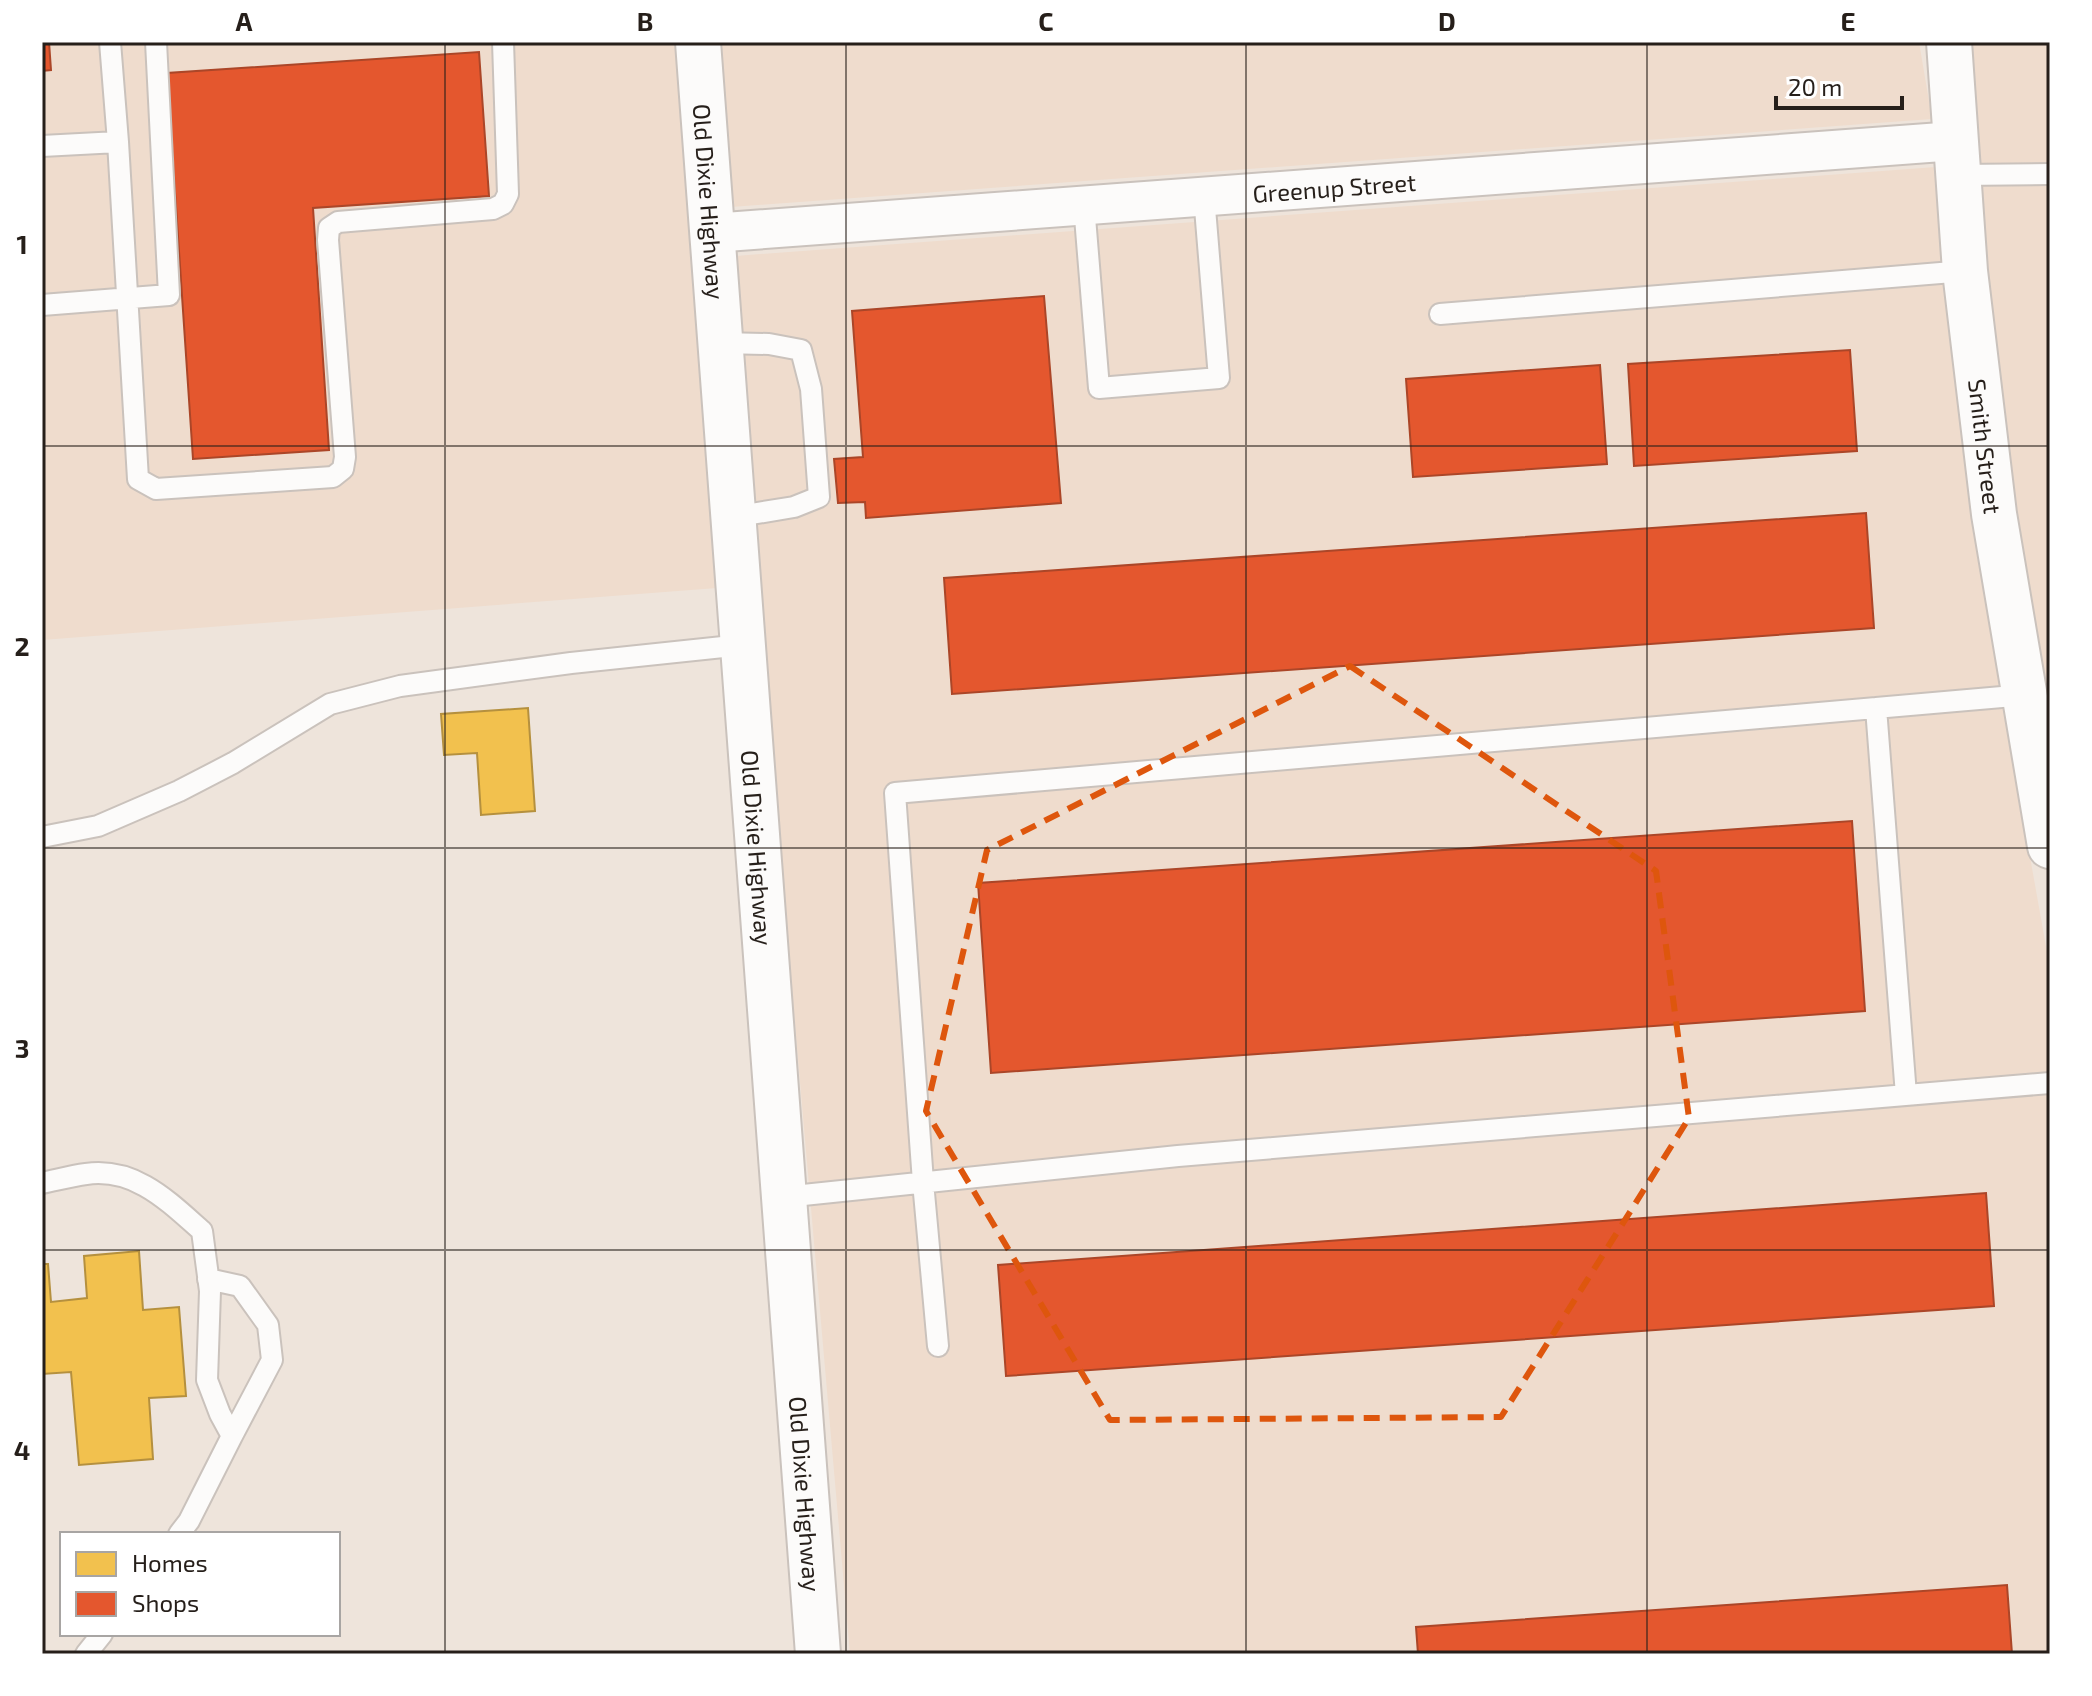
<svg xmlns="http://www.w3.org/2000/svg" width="2092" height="1696" viewBox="0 0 2092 1696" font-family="'Exo 2',sans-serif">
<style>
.built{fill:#efdccd}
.homes{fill:#f2c14e;stroke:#b5903e;stroke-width:2}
.shops{fill:#e4572e;stroke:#ab4628;stroke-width:2}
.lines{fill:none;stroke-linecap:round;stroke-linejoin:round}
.service-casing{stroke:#cac2bc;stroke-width:24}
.minor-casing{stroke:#cac2bc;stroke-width:42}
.tertiary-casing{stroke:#cac2bc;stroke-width:48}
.service{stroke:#fcfbfa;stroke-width:20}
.minor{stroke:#fcfbfa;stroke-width:38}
.tertiary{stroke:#fcfbfa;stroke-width:44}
.marked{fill:none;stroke:#de560d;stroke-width:6;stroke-dasharray:16 10;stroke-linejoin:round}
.grid{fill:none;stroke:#261f1a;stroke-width:2;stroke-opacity:0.55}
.labels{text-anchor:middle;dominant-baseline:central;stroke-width:8;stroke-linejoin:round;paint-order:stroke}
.street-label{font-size:24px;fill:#261f1a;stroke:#fff}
.neatline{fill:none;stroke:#261f1a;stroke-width:3}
.grid-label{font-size:26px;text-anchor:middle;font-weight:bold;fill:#261f1a}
</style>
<rect width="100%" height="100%" fill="#eee4db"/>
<!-- built -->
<path class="built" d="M42 42H677L717 588 42 640Z
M719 42H1919L1932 119 731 207Z
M1970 42H2050V716L2016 511 1986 269Z
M1936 167 1944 274 2027 840 2050 969V1654H850L780 853 735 256Z"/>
<!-- homes -->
<path class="homes" d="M528 708 535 811 481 815 477 753 444 755 441 714Z
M139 1251 143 1310 179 1307 186 1396 149 1398 153 1459 79 1465 71 1372 42 1374V1264H48L51 1302 87 1298 84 1256Z"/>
<!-- shops -->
<path class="shops" d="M42 42H49L51 70 42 71Z
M479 52 489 196 313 208 329 450 193 459 167 73Z
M1044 296 1061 503 866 518 865 502 838 503 834 459 863 457 852 311Z
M1850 350 1857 451 1634 466 1628 364Z
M1600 365 1607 464 1413 477 1406 379Z
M1866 513 1874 628 952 694 944 578Z
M1852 821 1865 1011 991 1073 978 883Z
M1986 1193 1994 1306 1006 1376 998 1265Z
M2007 1585 2012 1654H1418L1416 1627Z"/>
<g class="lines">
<defs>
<path id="service" d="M118 142 138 479 156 489 333 477 343 469 345 457 328 240 329 228 338 222 493 209 503 204 508 194 503 42
M42 146 118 142 110 42
M1958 175 2050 174
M1084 205 1099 388 1219 378 1204 196
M42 305 169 295 156 42
M1440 314 1965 271
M720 343 769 344 801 350 811 389 819 497 794 507 733 517
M1876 708 1906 1095
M42 837 98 826 179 791 233 763 330 704 400 686 571 663 742 645
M42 1183C57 1180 71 1176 86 1174 135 1167 168 1201 202 1231L210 1291 207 1380 220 1414 232 1436 189 1521 179 1534
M784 1197 1178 1156 2050 1083
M208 1279 240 1286 268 1325 272 1360 232 1436
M938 1346 923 1182 895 793 2025 695
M86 1654 102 1634"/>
<g id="minor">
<path id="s1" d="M712 233 1955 141"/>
</g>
<g id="tertiary">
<path id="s2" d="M698 42 818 1654"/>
<path id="s3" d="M1949 42 1965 271 1994 514 2050 846"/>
</g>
</defs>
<!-- service casing -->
<use href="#service" class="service-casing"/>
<!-- minor casing -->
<use href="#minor" class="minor-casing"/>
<!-- tertiary casing -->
<use href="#tertiary" class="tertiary-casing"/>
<!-- service -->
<use href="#service" class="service"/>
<!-- minor -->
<use href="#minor" class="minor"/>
<!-- tertiary -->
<use href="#tertiary" class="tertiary"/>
</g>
<!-- marked area -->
<path class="marked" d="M1350 666 1656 871 1689 1118 1501 1417 1110 1420 926 1111 987 850Z"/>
<!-- grid -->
<path class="grid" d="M445 42V1654M846 42V1654M1246 42V1654M1647 42V1654M42 446H2050M42 848H2050M42 1250H2050"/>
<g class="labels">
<!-- street labels -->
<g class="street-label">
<text stroke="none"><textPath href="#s1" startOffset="624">Greenup Street</textPath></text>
<text stroke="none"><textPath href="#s2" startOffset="160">Old Dixie Highway</textPath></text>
<text stroke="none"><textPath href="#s3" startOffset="406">Smith Street</textPath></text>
<text stroke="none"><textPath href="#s2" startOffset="808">Old Dixie Highway</textPath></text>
<text stroke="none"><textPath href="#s2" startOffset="1456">Old Dixie Highway</textPath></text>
</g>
</g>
<!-- border -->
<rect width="2092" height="1696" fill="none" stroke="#ffffff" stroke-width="88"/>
<!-- legend -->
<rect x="60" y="1532" width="280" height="104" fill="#ffffff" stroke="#a8a5a3" stroke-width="2"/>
<rect x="76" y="1552" width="40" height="24" fill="#f2c14e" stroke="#a8a5a3" stroke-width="2"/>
<text x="132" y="1572" font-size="24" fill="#261f1a">Homes</text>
<rect x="76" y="1592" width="40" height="24" fill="#e4572e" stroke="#a8a5a3" stroke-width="2"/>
<text x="132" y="1612" font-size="24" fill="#261f1a">Shops</text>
<!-- scale -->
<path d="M1776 96v12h126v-12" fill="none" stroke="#261f1a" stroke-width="4"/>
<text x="1788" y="96" font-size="24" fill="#261f1a" stroke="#ffffff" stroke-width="6" paint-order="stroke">20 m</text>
<rect x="44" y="44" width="2004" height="1608" class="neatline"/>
<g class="grid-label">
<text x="244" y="31">A</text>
<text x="645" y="31">B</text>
<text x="1046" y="31">C</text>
<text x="1447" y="31">D</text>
<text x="1848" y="31">E</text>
<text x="22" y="254">1</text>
<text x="22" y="656">2</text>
<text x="22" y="1058">3</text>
<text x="22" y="1460">4</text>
</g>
</svg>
